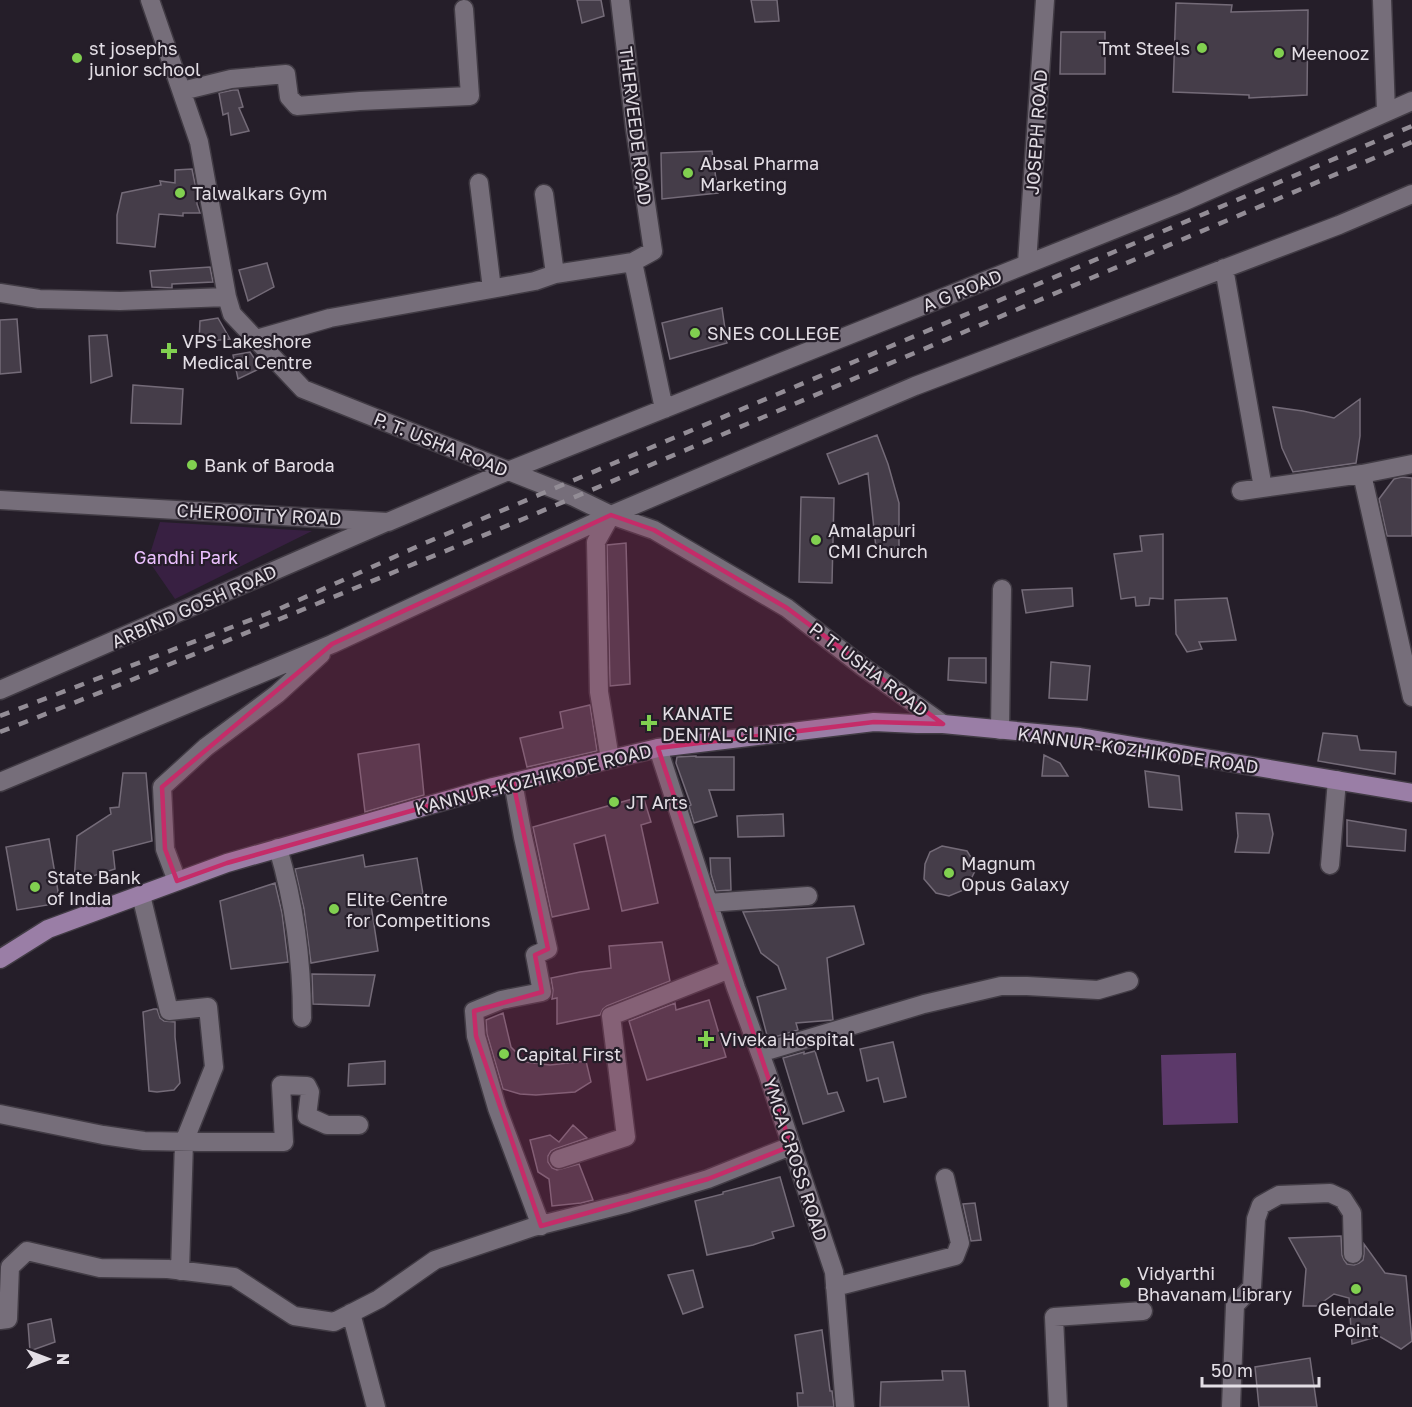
<svg xmlns="http://www.w3.org/2000/svg" width="1412" height="1407" viewBox="0 0 1412 1407" font-family="'Golos Text',sans-serif">
<style>
.green{fill:#382042}
.water{fill:#5c396a}
.building{fill:#453d49;stroke:#746b78;stroke-width:1.5}
.lines{fill:none;stroke-linecap:round;stroke-linejoin:round}
.minor-casing{stroke:#413b44;stroke-width:21}
.major-casing{stroke:#413b44;stroke-width:21}
.minor{stroke:#766e7a;stroke-width:18}
.major{stroke:#9a7ea6;stroke-width:18}
.rail{stroke:#938d96;stroke-width:4.5;stroke-dasharray:10 10;stroke-linecap:butt}
.marked{fill:#c52c69;fill-opacity:0.2;stroke:#c52c69;stroke-width:4.5;stroke-linejoin:round}
.poi-dot{fill:#81d050;stroke:#251e29;stroke-width:2}
.labels{text-anchor:middle;dominant-baseline:central;stroke-width:4.5;stroke-linejoin:round;paint-order:stroke}
.poi-label{font-size:18px;fill:#e3dee5;stroke:#251e29;text-anchor:start}
.street-label{font-size:18px;fill:#e3dee5;stroke:#251e29}
.park-label{font-size:18px;fill:#ecc1ff;stroke:#251e29}
</style>
<rect width="100%" height="100%" fill="#251e29"/>
<!-- green -->
<path class="green" d="M160 522 312 531 175 599 148 560Z"/>
<!-- water -->
<path class="water" d="M1236 1053 1238 1123 1163 1125 1161 1055Z"/>
<!-- building -->
<path class="building" d="M577 0H601L604 16 582 23Z
M751 0H777L779 21 755 22Z
M1176 3 1232 5 1231 12 1308 10 1307 95 1249 98V95L1173 92Z
M1061 32H1105V74H1060Z
M233 90H238L243 107 239 108 249 131 231 135 228 113 223 115 219 93Z
M712 151 718 193 662 199 661 153Z
M192 169 197 194V204L200 213H183V216L159 214 155 247 117 243V215L122 193 161 185 160 181 175 183V170Z
M267 263 274 287 248 301 239 270Z
M210 267 213 282 172 284V288L152 287 150 271Z
M722 308 727 343 670 359 662 323Z
M218 318 230 339 199 342 200 321Z
M17 319 21 372 0 374V320Z
M107 335 112 376 91 383 89 336Z
M250 352 261 368 238 379 233 355Z
M133 385 183 389 181 424 131 423Z
M1360 399V436L1356 463 1293 472 1282 448 1273 407 1303 411 1334 418Z
M877 435 888 464 899 503V549L876 548 868 473 839 484 827 454Z
M1402 477 1412 478V536H1387L1379 499 1394 479Z
M801 497 834 498 832 583 799 582Z
M1163 534V599L1150 598 1149 605 1136 606 1135 597 1121 599 1114 554 1142 551 1140 536Z
M626 543 630 684 610 686 607 545Z
M1072 588 1073 606 1026 613 1022 590Z
M1227 598 1236 640 1199 642 1202 649 1187 652 1176 634 1175 600Z
M949 658H986V683L948 680Z
M1051 662 1090 666 1087 700 1049 698Z
M590 705 597 751 527 767 520 738 563 728 560 712Z
M1323 733 1357 736 1360 750 1396 752 1395 774 1318 761Z
M419 744 424 795 365 812 358 754Z
M1044 755 1060 763 1068 776H1042Z
M696 756V757H734V790H709L717 816 694 823 689 806 691 805 676 763 677 757Z
M1145 771 1179 776 1182 810 1149 807Z
M123 773H146L152 841 113 851 115 869 74 882 77 836 111 814 110 808 119 807Z
M643 796 651 822 641 825 658 903 622 911 605 835 574 844 589 909 552 917 533 827Z
M1236 813 1269 814 1273 834 1269 853 1235 852 1238 836Z
M783 814 784 836 738 837 737 816Z
M1347 820 1406 830 1405 851 1347 846Z
M49 839 60 903 17 910 6 847Z
M942 846 967 851 977 867 966 889 949 896 936 893 924 879 925 864 930 852Z
M363 855 365 867 417 858 423 894 371 905 378 951 311 963 304 909 295 869Z
M710 858H730L731 890 716 891 711 874Z
M275 883 282 913 288 962 231 969 220 901Z
M854 906 864 944 827 958 833 1020 796 1023 798 1030 768 1039 757 997 786 989 778 966 761 953 743 912Z
M662 942 670 981 607 1006 603 1009 600 1015 557 1024V998L552 999 553 990 551 978 580 972 611 968 609 946Z
M312 974 375 975 369 1006 313 1004Z
M709 1000 726 1057 647 1080 629 1021 675 1003 676 1010Z
M154 1009H157L160 1018 164 1021 175 1022V1037L180 1083 174 1090 157 1092 149 1091 143 1012Z
M503 1013 511 1047 526 1062 550 1065 586 1061 591 1082 575 1092 536 1095 520 1094 503 1089 487 1034 486 1020Z
M893 1042 906 1097 884 1102 878 1078 867 1081 860 1049Z
M815 1051 828 1094 837 1092 844 1111 803 1124 783 1058 804 1052V1054Z
M385 1061V1084L348 1086 349 1064Z
M573 1125 587 1138 555 1149 551 1151 548 1156V1162L552 1168 557 1170 579 1164 593 1200 581 1203 552 1206 549 1179 538 1172 530 1140 550 1135 559 1142Z
M780 1177 794 1226 772 1232 774 1238 753 1245 707 1255 695 1201 723 1194V1192Z
M975 1203 981 1240 971 1241 963 1204Z
M1341 1236 1342 1255 1344 1260 1347 1264 1354 1265 1359 1263 1363 1260 1364 1254V1244L1385 1273 1406 1276 1412 1341 1401 1349 1379 1336 1352 1344 1349 1298 1334 1294 1317 1306H1303L1306 1269 1289 1238Z
M693 1270 703 1307 683 1314 668 1275Z
M51 1319 55 1342 30 1351 28 1324Z
M822 1330 830 1391H832L834 1407H798L797 1393H803L795 1335Z
M1310 1358 1317 1407H1259L1255 1367Z
M942 1371H965L969 1407H880L881 1382 943 1380Z"/>
<g class="lines">
<defs>
<path id="minor" d="M150 0 199 142 227 297 232 314 303 389 574 497 611 515 654 530 787 608 863 667 943 724
M1382 0 1386 112
M182 91 231 79 286 74 289 97 297 106 360 101 470 96 464 9
M479 183 492 289
M544 194 555 274
M633 262 664 409
M1027 263 1045 0
M1224 268 1263 488
M0 293 39 299 120 301 227 297
M256 339 330 318 535 281 555 274 633 262 653 251 635 129 620 0
M1362 474 1412 697
M1241 491 1362 474 1412 464
M0 500 388 522 508 471 1183 202 1412 101
M0 690 384 523
M1000 730 1002 589
M658 748 736 988 767 1072 834 1272 845 1407
M610 759 599 692 596 542 611 515
M0 782 332 644 611 515 915 386 1339 225 1412 194
M513 782 523 837 548 949 535 955 542 992 501 1000 474 1011 476 1036 497 1108 541 1226
M278 848C294 902 302 962 302 1018
M1330 865 1337 780
M177 881 165 849 162 787 206 747 277 694 321 654
M141 895 169 1011 208 1007 214 1067 184 1142 180 1271
M708 903 808 896
M760 1053 924 1004 1001 986H1027L1098 990 1129 981
M0 1114 103 1135 144 1141 202 1142H284L281 1085 307 1086 310 1092 307 1116 327 1125H359
M559 1159 626 1137 611 1016 730 969
M835 1287 955 1256 960 1243 945 1178
M351 1313 376 1407
M0 1320 8 1319 10 1267 27 1251 100 1268 168 1269 234 1277 294 1316 334 1322 379 1299 435 1260 533 1227 628 1203 708 1179 791 1146
M1058 1407 1054 1317 1143 1311
M1231 1407 1235 1305 1252 1287 1256 1219 1261 1205 1279 1195 1330 1193 1343 1199 1352 1213 1353 1254"/>
<path id="major" d="M0 959 48 929 227 863 493 787 658 748 874 722 917 724H943L1080 737 1412 793"/>
</defs>
<!-- minor casing -->
<use href="#minor" class="minor-casing"/>
<!-- major casing -->
<use href="#major" class="major-casing"/>
<!-- minor -->
<use href="#minor" class="minor"/>
<!-- major -->
<use href="#major" class="major"/>
<!-- rail -->
<path class="rail" d="M0 716 279 609 425 543 1412 126
M0 732 124 683 516 522 1412 142"/>
</g>
<!-- marked area -->
<path class="marked" d="M611 515 654 530 787 608 943 724 874 722 658 748 791 1146 708 1179 541 1226 476 1036 474 1011 542 992 535 955 548 949 513 782 227 863 177 881 165 849 162 787 332 644Z"/>
<!-- markers -->
<g class="poi-dot">
<circle cx="1202" cy="48" r="6"/>
<circle cx="1279" cy="53" r="6"/>
<circle cx="77" cy="58" r="6"/>
<circle cx="688" cy="173" r="6"/>
<circle cx="180" cy="193" r="6"/>
<circle cx="695" cy="333" r="6"/>
<path d="M166 342h6v6h6v6h-6v6h-6v-6h-6v-6h6z"/>
<circle cx="192" cy="465" r="6"/>
<circle cx="816" cy="540" r="6"/>
<path d="M646 714h6v6h6v6h-6v6h-6v-6h-6v-6h6z"/>
<circle cx="614" cy="802" r="6"/>
<circle cx="949" cy="873" r="6"/>
<circle cx="35" cy="887" r="6"/>
<circle cx="334" cy="909" r="6"/>
<path d="M703 1030h6v6h6v6h-6v6h-6v-6h-6v-6h6z"/>
<circle cx="504" cy="1054" r="6"/>
<circle cx="1125" cy="1283" r="6"/>
<circle cx="1356" cy="1289" r="6"/>
</g>
<g class="labels">
<!-- poi labels -->
<g class="poi-label">
<text x="89" y="48">st josephs<tspan x="89" dy="21">junior school</tspan></text>
<text x="1190" y="48" text-anchor="end">Tmt Steels</text>
<text x="1291" y="53">Meenooz</text>
<text x="700" y="163">Absal Pharma<tspan x="700" dy="21">Marketing</tspan></text>
<text x="192" y="193">Talwalkars Gym</text>
<text x="707" y="333">SNES COLLEGE</text>
<text x="182" y="341">VPS Lakeshore<tspan x="182" dy="21">Medical Centre</tspan></text>
<text x="204" y="465">Bank of Baroda</text>
<text x="828" y="530">Amalapuri<tspan x="828" dy="21">CMI Church</tspan></text>
<text x="662" y="713">KANATE<tspan x="662" dy="21">DENTAL CLINIC</tspan></text>
<text x="626" y="802">JT Arts</text>
<text x="961" y="863">Magnum<tspan x="961" dy="21">Opus Galaxy</tspan></text>
<text x="47" y="877">State Bank<tspan x="47" dy="21">of India</tspan></text>
<text x="346" y="899">Elite Centre<tspan x="346" dy="21">for Competitions</tspan></text>
<text x="720" y="1039">Viveka Hospital</text>
<text x="516" y="1054">Capital First</text>
<text x="1137" y="1273">Vidyarthi<tspan x="1137" dy="21">Bhavanam Library</tspan></text>
<text x="1356" y="1309" text-anchor="middle">Glendale<tspan x="1356" dy="21">Point</tspan></text>
</g>
<!-- street labels -->
<g class="street-label">
<text transform="translate(636 126) rotate(83)">THERVEEDE ROAD</text>
<text transform="translate(1036 132) rotate(-86)">JOSEPH ROAD</text>
<text transform="translate(962 290) rotate(-22)">A G ROAD</text>
<text transform="translate(441 444) rotate(22)">P. T. USHA ROAD</text>
<text transform="translate(259 514) rotate(3)">CHEROOTTY ROAD</text>
<text transform="translate(194 606) rotate(-24)">ARBIND GOSH ROAD</text>
<text transform="translate(869 669) rotate(37)">P. T. USHA ROAD</text>
<text transform="translate(1138 750) rotate(8)">KANNUR-KOZHIKODE ROAD</text>
<text transform="translate(533 779) rotate(-14)">KANNUR-KOZHIKODE ROAD</text>
<text transform="translate(796 1159) rotate(72)">YMCA CROSS ROAD</text>
</g>
<!-- park labels -->
<g class="park-label">
<text x="186" y="557">Gandhi Park</text>
</g>
</g>
<!-- north arrow -->
<g transform="translate(48 1359) rotate(90)" stroke="#251e29" stroke-width="4.5" paint-order="stroke">
<path d="M0-4.5L10 22L0 15L-10 22Z" fill="#e3dee5"/>
<text y="-9" font-size="16" font-weight="bold" text-anchor="middle" fill="#e3dee5">N</text>
</g>
<!-- scale -->
<path d="M1202 1377v9h117v-9" fill="none" stroke="#e3dee5" stroke-width="3"/>
<text x="1211" y="1377" font-size="18" fill="#e3dee5" stroke="#251e29" stroke-width="4.5" paint-order="stroke">50 m</text>
</svg>
